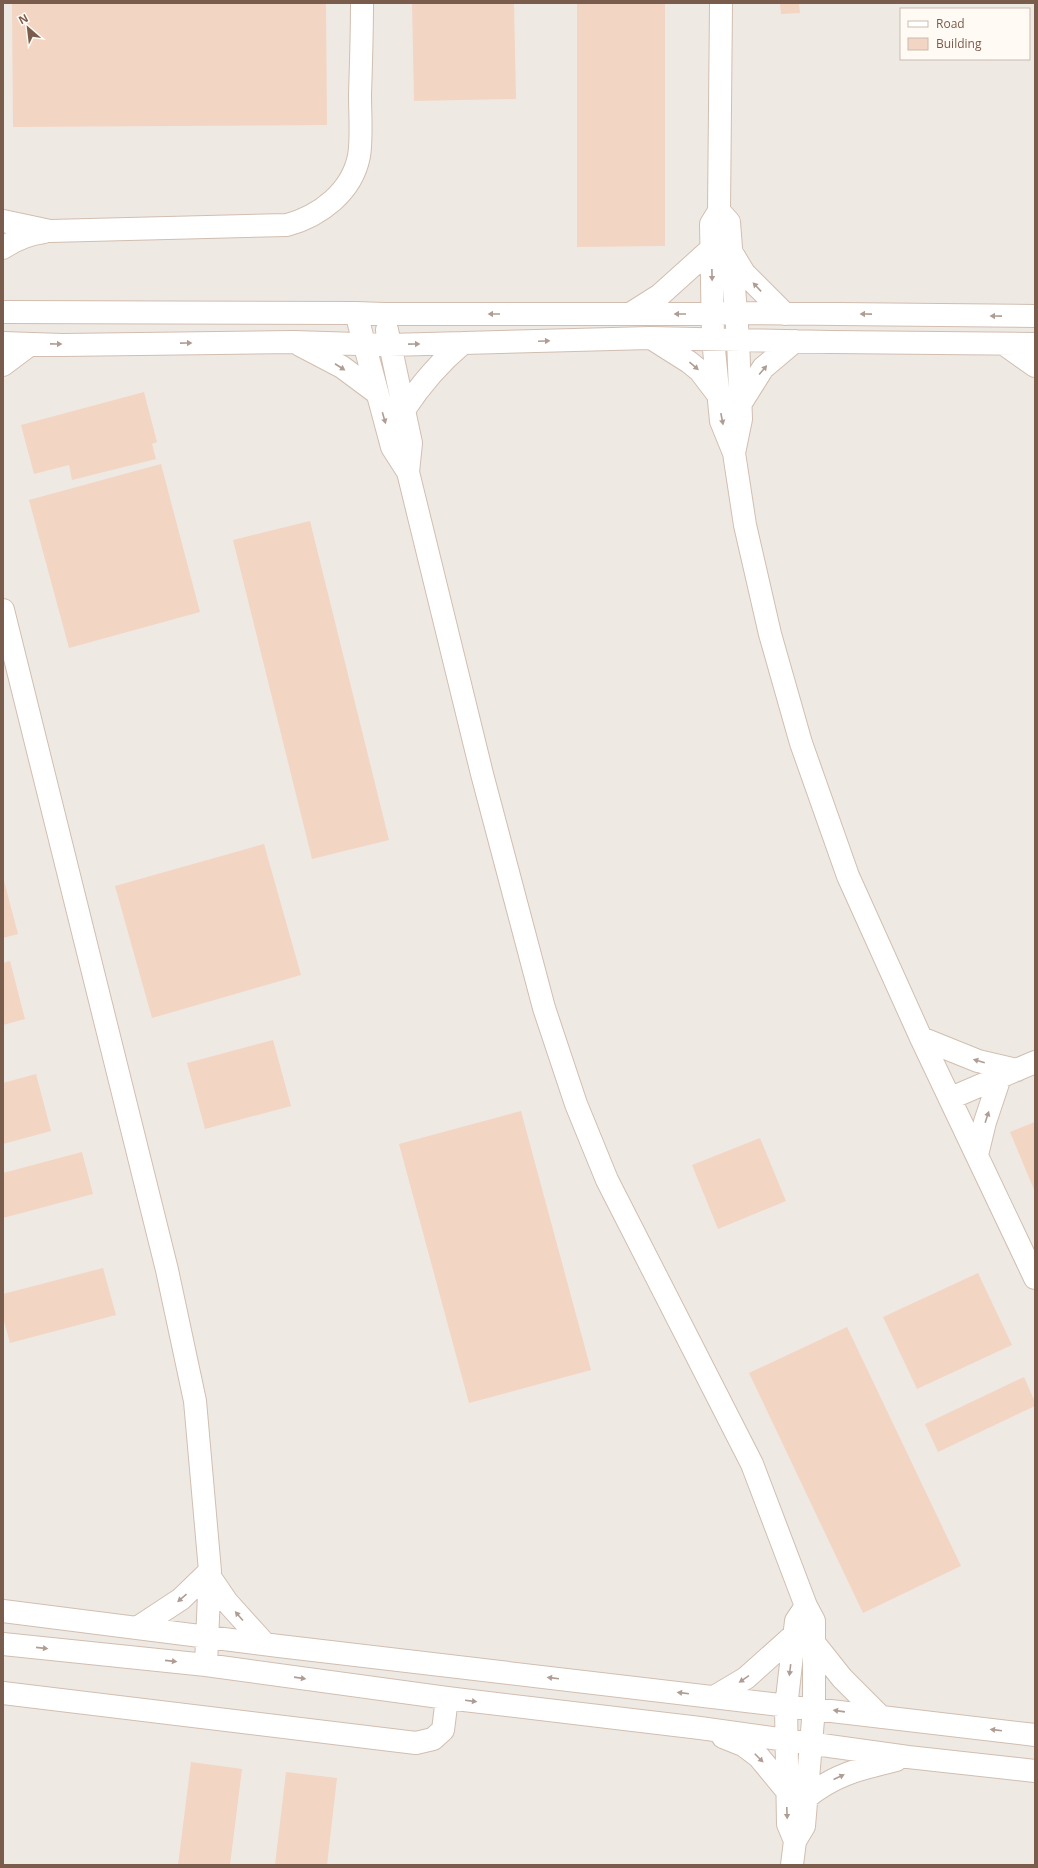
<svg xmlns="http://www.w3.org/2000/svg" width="1038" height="1868" viewBox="0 0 1038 1868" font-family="'Open Sans',sans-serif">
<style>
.industrial{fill:#efe9e4;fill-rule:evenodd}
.building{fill:#f3d5c3}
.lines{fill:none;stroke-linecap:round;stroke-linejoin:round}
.minor-casing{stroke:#d1beb0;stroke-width:24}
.minor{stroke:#fff;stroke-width:22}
.oneway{fill:#af9d94}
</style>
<rect width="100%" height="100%" fill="#fdf6ec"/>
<!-- industrial -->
<path class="industrial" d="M3 3H1035V1865H3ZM901 9H1029V59H901Z"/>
<!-- building -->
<path class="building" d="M12 3H326L327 125 13 127Z
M412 3H514L516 99 414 101Z
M577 3H665V246L577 247Z
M780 3H799L800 13 781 14Z
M144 392 157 442 152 444 156 459 72 480 69 465 34 474 21 425Z
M161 464 200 612 69 648 29 500Z
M310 521 389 840 312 859 233 540Z
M264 844 301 975 152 1018 115 886Z
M3 877 18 934 3 938Z
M10 961 25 1019 3 1025V963Z
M273 1040 291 1106 205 1129 187 1063Z
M36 1074 51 1131 3 1144V1083Z
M521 1111 591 1370 469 1403 399 1144Z
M1035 1122V1192L1010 1132Z
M760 1138 786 1201 718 1229 692 1165Z
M82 1152 93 1194 3 1218V1173Z
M103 1268 116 1315 10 1343 3 1318V1294Z
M978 1273 1012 1345 917 1389 883 1317Z
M847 1327 961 1566 863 1613 749 1373Z
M1024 1377 1035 1402V1406L938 1452 925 1424Z
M191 1762 242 1769 230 1865H178Z
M286 1772 337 1778 327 1865H275Z"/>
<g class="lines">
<defs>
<path id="minor" d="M721 3 719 211 711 224 713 339 721 421 734 453 745 525 770 634 801 743 848 876 921 1038 1035 1278
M719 211 729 222 738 339 741 419 734 453
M3 221 50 231 287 225C320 216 352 192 359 156 362 139 360 113 360 95 361 64 362 34 362 3
M3 248C16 239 28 234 44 232
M732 253 744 273 785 314
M3 312 356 313 384 314H712L736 313 1035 316
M356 313 392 447 408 472 482 774 544 1008 576 1104 607 1180 752 1464 806 1606 814 1621V1708L804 1826 795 1841 792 1865
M630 314 660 295 711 249
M387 330 411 443 408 472
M651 338 689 362 700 371 719 396
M3 343 62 345 294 342 389 345 650 338 831 342 1035 344
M1004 344 1035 366
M300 345 342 367 377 393
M3 365 31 344
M741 403 763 368 795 341
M404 410C421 384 439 363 463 343
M3 610 167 1270 195 1401 210 1571 206 1665
M921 1038 978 1061 1017 1070
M951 1098 1035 1062
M977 1155 985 1122 1000 1077
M210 1577 227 1602 265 1644
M3 1611 279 1646 1035 1735
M137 1628 181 1599 210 1571
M3 1644 206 1665 447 1698 700 1728 908 1757 1035 1771
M815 1644 842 1678 881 1717
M3 1693 416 1743 433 1739 443 1730 447 1698
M714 1697 746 1678 794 1635
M723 1737 743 1745 759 1757 787 1791
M806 1798C835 1774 860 1769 896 1760
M795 1841 788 1824 786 1707 796 1621 806 1606"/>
</defs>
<!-- minor casing -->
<use href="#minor" class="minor-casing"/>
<!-- minor -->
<use href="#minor" class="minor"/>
</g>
<!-- one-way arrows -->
<defs><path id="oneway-solid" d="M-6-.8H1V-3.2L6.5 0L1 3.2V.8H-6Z"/></defs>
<g class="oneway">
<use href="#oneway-solid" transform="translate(712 275) rotate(89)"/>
<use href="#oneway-solid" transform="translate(757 287) rotate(-133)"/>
<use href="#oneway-solid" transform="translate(494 314) rotate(180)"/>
<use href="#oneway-solid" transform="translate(680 314) rotate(-180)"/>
<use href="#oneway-solid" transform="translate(866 314) rotate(-179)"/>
<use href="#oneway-solid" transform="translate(996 316) rotate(-179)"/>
<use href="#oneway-solid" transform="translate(544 341) rotate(-2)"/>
<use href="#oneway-solid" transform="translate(186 343) rotate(-1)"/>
<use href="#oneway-solid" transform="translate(56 344) rotate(1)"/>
<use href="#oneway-solid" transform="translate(414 344) rotate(-1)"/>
<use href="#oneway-solid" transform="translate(694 366) rotate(41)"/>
<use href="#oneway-solid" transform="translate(340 367) rotate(33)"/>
<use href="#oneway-solid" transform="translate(763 370) rotate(-50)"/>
<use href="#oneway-solid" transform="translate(384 418) rotate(74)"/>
<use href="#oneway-solid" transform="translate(722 419) rotate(79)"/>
<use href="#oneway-solid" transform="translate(979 1061) rotate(-164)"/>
<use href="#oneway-solid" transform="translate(987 1117) rotate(-72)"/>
<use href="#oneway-solid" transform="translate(182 1598) rotate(139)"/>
<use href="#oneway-solid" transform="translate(239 1616) rotate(-131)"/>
<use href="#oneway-solid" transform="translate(42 1648) rotate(6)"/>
<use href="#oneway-solid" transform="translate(171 1661) rotate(6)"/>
<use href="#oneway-solid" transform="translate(790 1670) rotate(97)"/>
<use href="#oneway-solid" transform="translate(300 1678) rotate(8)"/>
<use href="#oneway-solid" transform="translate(553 1678) rotate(-173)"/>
<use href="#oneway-solid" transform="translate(744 1679) rotate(146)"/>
<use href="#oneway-solid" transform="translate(683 1693) rotate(-173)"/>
<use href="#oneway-solid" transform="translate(471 1701) rotate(7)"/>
<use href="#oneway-solid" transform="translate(839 1711) rotate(-172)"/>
<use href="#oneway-solid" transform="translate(996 1730) rotate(-173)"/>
<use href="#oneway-solid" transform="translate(759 1758) rotate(45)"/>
<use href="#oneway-solid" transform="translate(839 1777) rotate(-25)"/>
<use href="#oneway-solid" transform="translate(787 1813) rotate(88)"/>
</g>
<!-- border -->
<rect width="1038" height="1868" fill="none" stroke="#7a5c4d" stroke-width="8"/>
<!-- legend -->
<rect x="900" y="8" width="130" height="52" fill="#fffaf3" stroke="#cabbb1"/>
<rect x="908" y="21" width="20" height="6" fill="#ffffff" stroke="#cabbb1"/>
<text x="936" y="28" font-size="12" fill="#7a5c4d">Road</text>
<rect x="908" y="38" width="20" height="12" fill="#f3d5c3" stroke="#cabbb1"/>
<text x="936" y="48" font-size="12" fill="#7a5c4d">Building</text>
<!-- north arrow -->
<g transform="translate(28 28) rotate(332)" stroke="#fffaf3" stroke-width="3" paint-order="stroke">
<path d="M0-3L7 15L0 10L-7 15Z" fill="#7a5c4d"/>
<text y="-6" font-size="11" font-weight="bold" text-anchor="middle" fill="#7a5c4d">N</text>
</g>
</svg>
